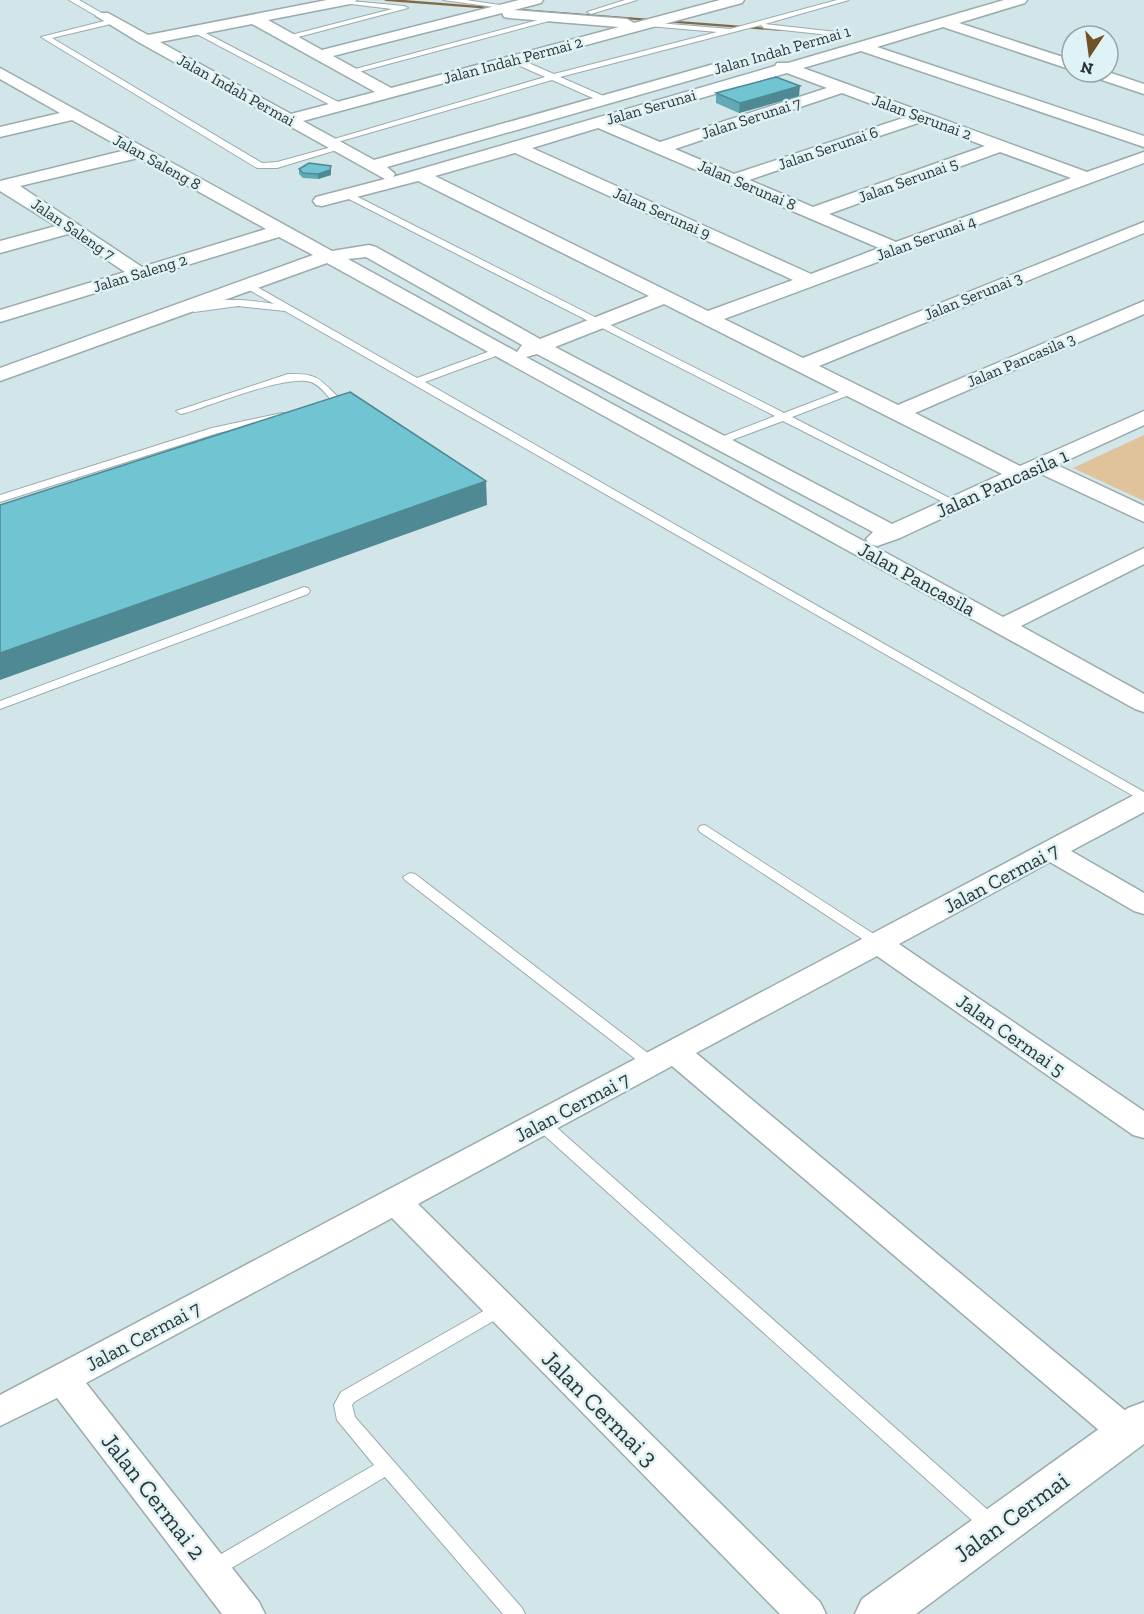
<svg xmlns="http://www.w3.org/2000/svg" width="1144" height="1614" viewBox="0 0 1144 1614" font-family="'Zilla Slab',serif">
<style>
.green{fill:#e0c29b}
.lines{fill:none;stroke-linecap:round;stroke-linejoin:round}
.stream{fill:#826a45;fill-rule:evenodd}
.lane-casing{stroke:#9aabae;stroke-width:2}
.street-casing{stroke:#9aabae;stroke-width:3}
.secondary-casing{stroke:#9aabae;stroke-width:3}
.lane{fill:#fff;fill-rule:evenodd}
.street{fill:#fff;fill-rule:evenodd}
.secondary{fill:#fff;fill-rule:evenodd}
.wall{fill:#61a9b5}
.shaded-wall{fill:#4f8993}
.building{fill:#71c4d2;stroke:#4f8993;stroke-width:1.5}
.labels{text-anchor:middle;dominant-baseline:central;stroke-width:5;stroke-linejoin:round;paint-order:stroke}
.far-street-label{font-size:16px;fill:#2e3536;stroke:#dff2f5}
.street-label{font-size:20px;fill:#2e3536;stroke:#dff2f5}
.near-street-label{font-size:24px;fill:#2e3536;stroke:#dff2f5}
</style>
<rect width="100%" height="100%" fill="#d2e5e8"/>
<!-- green -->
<path class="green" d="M1144 435V501L1073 468Z"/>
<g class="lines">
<!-- stream -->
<path class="stream" d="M384 0H404L782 29 784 30 782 31 386 1Z"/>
<defs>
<path id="lane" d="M69 0H79L107 16 100 18Z
M340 0 404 6 408 8 287 40V36L392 9 343 3Z
M443 0H466L513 7 509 9Z
M625 0H637L591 14 587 12Z
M837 0H849L765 24 836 32 840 34 839 36 764 28 761 25 560 77 608 98V102H602L552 80 331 144 324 142 545 77 511 62V58H517L554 74 717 32 649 26H646V22L730 29Z
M553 16 560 18 351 74 344 72Z
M112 19H115V23L52 38 262 163 277 162 339 145 343 148 277 168H257L41 37Z
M196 28 344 105 345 107 338 109 193 32 192 30Z
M346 191 784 413 849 388H857V392L792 417 961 504 959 506H951L783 421 724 443H716V439L775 416 343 196V192Z
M244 283H250L417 378 496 349H504V353L425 382 1144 792V802L285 311 238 306 194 312 189 309C208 296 252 300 274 304L244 287Z
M288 374C316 374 317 376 336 395 341 400 347 402 352 407L347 410C330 405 325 387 311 382 287 374 212 405 185 413L181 414 176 411Z
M282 413 286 414V418L218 433 0 502V495L212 428Z
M304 587 308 588 310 591 308 594 0 709V701Z
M705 825 883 940 885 943 883 946H873L700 832 698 829 700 826Z
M410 873 415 874 657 1060 660 1064 657 1068H647L405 880 403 877Z
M541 1117 547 1119 998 1519 1001 1525 998 1531 991 1533 984 1531 535 1127 533 1123 535 1119Z
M501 1301 507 1303 510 1308 507 1313 354 1402 352 1405 355 1417 522 1608 525 1614H503L385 1477 218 1576 211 1578 204 1576 201 1570 204 1564 374 1465 337 1420 334 1405 341 1392Z"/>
<path id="street" d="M327 0H357L350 4 268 20 322 50 519 0H543L541 3 514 10 627 19 634 23 720 0H744L742 3 303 121 374 160 714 64H726L728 67 726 70 387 167 395 174 393 177 775 66 777 63H788L1004 0H1027L1025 3 959 23 1072 60V70L943 27 877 47 1144 136V147L861 51 803 68 1087 172 1144 152V163L724 319 803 358 1144 222V233L819 366 898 405 1144 301V314L915 413 1020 466 1144 411V425L1057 465 1144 506V522L1039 473 900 538 877 546 870 544 1003 617 1144 548V564L1021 626 1144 694V712L1135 709 327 263 0 381V368L313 255 279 237 0 322V310L125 272 68 234 0 253V241L56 226 0 191V181L126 150 72 120 0 137V127L60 113 0 79V68L332 251 369 245 376 247 540 339 649 296 418 181 322 206 316 205 313 201 316 197 385 179 140 43 96 16 98 13H108L148 35ZM502 13 504 17 509 18 619 27 391 88 333 56ZM252 24 375 92 291 114 160 42ZM787 73 827 88 660 142 615 123ZM842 93 906 117 734 174 675 149ZM921 122 985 146 813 207 749 180ZM598 128 879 248 811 274 532 148ZM1000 152 1071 178 896 242 829 214ZM515 153 793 280 708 311 435 176ZM138 158 266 229 142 267 20 186ZM366 257 522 345 517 352 348 259ZM664 304 1002 474 892 524 555 347ZM537 354 873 532 866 539 869 544 526 357Z
M1085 72H1108L1144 84V94L1087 75Z
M1144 793V812L1071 851 1144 893V914L1134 911 1050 862 899 944 1144 1111V1138L1133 1135 877 956 696 1053 1140 1423 1144 1431 1140 1443 1127 1448 1114 1443 672 1066 418 1204 820 1602 826 1614H780L392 1218 86 1383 259 1602 265 1614H222L57 1398 0 1426V1395L1134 795Z"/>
<path id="secondary" d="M1144 1402V1444L916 1614H855L862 1599 1128 1408Z"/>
</defs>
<!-- lane casing -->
<use href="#lane" class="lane-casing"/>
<!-- street casing -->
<use href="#street" class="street-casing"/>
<!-- secondary casing -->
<use href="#secondary" class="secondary-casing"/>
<!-- lane -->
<use href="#lane" class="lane"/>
<!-- street -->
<use href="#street" class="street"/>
<!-- secondary -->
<use href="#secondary" class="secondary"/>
</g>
<!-- wall -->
<path class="wall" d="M716 93 799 96 739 113 716 103Z
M299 169 331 175 318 179 303 178 299 174Z"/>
<!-- shaded-wall -->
<path class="shaded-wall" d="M800 86 799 96 739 113 740 103Z
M331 166V175L318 179V174Z
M486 481 487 505 0 680V653Z"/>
<!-- building -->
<path class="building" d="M776 77 800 86 740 103 716 93Z
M309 163 331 166 330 170 318 174 303 173 299 169Z
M350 392 486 481 0 653V505Z"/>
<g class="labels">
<!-- far-street labels -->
<g class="far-street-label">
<text transform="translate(782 50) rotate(-16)">Jalan Indah Permai 1</text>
<text transform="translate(513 60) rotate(-15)">Jalan Indah Permai 2</text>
<text transform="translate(236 90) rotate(29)">Jalan Indah Permai</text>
<text transform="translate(651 107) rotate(-16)">Jalan Serunai</text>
<text transform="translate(922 117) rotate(20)">Jalan Serunai 2</text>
<text transform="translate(751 118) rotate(-18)">Jalan Serunai 7</text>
<text transform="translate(828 148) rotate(-19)">Jalan Serunai 6</text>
<text transform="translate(157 162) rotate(29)">Jalan Saleng 8</text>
<text transform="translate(908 180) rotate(-20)">Jalan Serunai 5</text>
<text transform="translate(747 185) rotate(23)">Jalan Serunai 8</text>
<text transform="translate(662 213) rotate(24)">Jalan Serunai 9</text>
<text transform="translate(73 229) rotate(34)">Jalan Saleng 7</text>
<text transform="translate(926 238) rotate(-20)">Jalan Serunai 4</text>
<text transform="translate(140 273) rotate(-17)">Jalan Saleng 2</text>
<text transform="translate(973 296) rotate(-22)">Jalan Serunai 3</text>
<text transform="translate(1021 360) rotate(-23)">Jalan Pancasila 3</text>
</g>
<!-- street labels -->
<g class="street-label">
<text transform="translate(1002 483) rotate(-24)">Jalan Pancasila 1</text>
<text transform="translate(917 579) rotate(29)">Jalan Pancasila</text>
<text transform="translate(1001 878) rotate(-28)">Jalan Cermai 7</text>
<text transform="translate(1011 1035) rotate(35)">Jalan Cermai 5</text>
<text transform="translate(572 1107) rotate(-28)">Jalan Cermai 7</text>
<text transform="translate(143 1336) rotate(-28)">Jalan Cermai 7</text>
</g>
<!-- near-street labels -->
<g class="near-street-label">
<text transform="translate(600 1408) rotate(45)">Jalan Cermai 3</text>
<text transform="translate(154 1496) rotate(52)">Jalan Cermai 2</text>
<text transform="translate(1011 1517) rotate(-36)">Jalan Cermai</text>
</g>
</g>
<!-- north arrow -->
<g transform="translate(1090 54) rotate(193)"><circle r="28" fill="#dff2f5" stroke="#98a6a9" stroke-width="1.5"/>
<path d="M0-4.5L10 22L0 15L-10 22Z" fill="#705226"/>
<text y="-9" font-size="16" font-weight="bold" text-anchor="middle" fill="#2e3536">N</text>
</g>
</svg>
